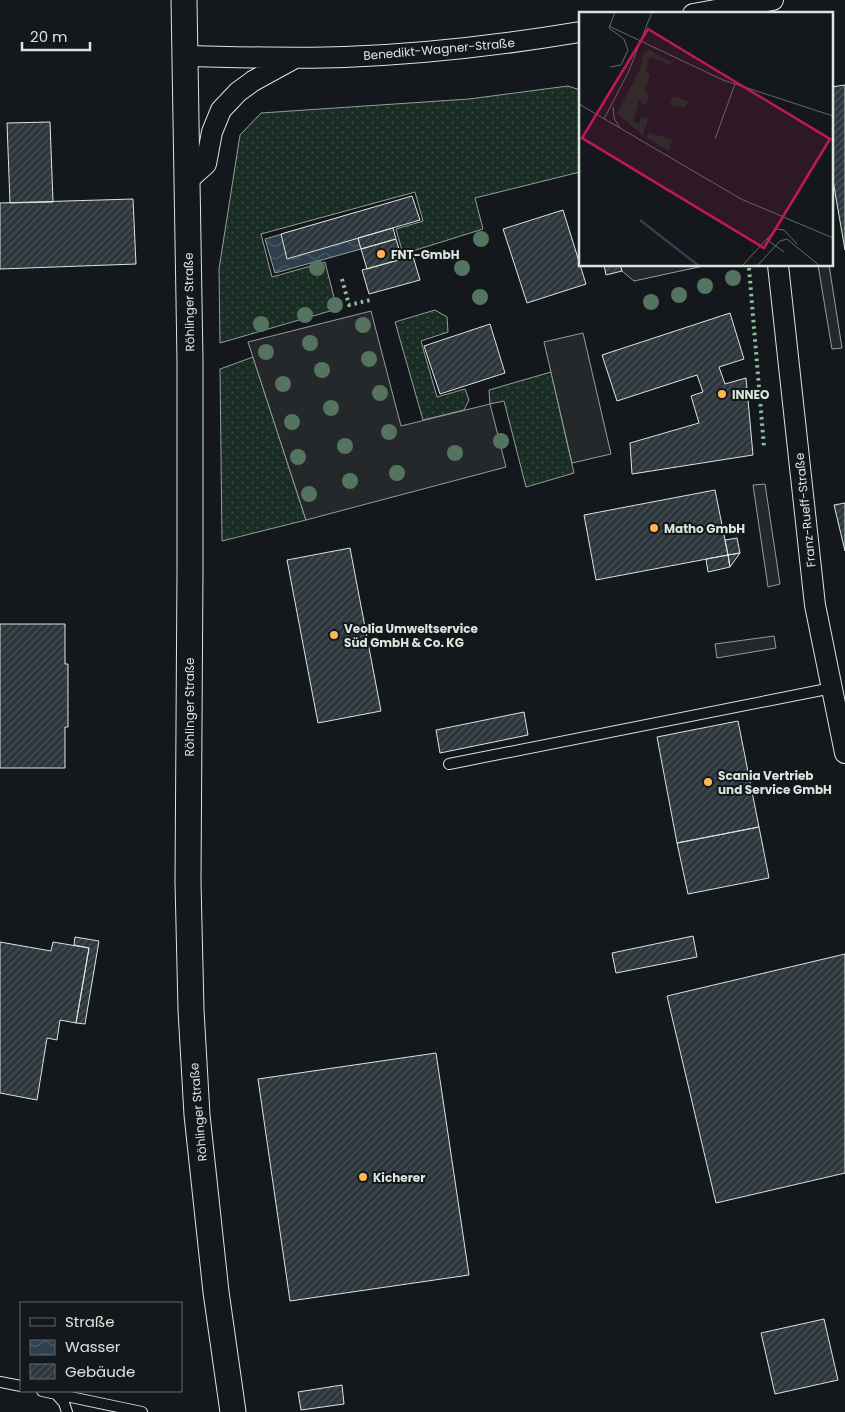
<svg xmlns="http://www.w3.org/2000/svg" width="845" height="1412" viewBox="0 0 845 1412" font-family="Poppins,sans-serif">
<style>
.grass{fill:url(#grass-dots);stroke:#939e99}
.parking{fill:#24282b;stroke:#939e99}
.water{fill:url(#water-waves);stroke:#939e99}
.building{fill:url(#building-hatch);stroke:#d8e6dc}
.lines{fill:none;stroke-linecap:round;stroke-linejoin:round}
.service-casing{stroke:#d8e6dc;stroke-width:12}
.minor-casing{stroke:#d8e6dc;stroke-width:22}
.tertiary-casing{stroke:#d8e6dc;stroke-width:27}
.service{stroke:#14181c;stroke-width:10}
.minor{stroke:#14181c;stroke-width:20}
.tertiary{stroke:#14181c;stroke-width:25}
.hedge{stroke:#8ac095;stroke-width:4;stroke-dasharray:2.5 4;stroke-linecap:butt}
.tree{fill:#55745f}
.poi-dot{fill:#ffb74d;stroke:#14181c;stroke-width:2}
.labels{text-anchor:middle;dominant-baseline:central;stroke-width:4;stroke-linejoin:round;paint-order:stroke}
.street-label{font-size:12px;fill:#d8e6dc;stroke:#14181c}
.poi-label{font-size:12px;font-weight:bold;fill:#d8e6dc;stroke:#14181c;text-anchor:start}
.inset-river{fill:none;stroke:#2f3f4d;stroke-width:2.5}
.inset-road{fill:none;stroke:#626a69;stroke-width:1}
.view{fill:#c2185b;fill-opacity:0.15;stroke:#c2185b;stroke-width:2.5}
.inset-edge{fill:none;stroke:#d8e6dc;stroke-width:2.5}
</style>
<defs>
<pattern id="grass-dots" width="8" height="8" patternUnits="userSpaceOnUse" patternTransform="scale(1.25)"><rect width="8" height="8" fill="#1a2d24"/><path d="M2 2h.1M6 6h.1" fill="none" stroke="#3b4b43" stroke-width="1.8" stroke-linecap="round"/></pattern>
<pattern id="water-waves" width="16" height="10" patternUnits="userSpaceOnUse" patternTransform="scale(1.25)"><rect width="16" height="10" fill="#2f3f4d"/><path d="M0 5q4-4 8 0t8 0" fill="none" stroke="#4c5b66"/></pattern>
<pattern id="building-hatch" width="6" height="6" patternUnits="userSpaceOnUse" patternTransform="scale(1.25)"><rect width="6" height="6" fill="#2c363c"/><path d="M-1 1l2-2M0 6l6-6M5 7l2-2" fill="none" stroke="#4a5358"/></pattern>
</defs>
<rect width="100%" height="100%" fill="#14181c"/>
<!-- grass -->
<path class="grass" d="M568 86 580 90V172L475 198 483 229 403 254 396 229 423 221 415 192 261 234 272 277 325 262 337 309 220 343 219 269 240 135 261 113 469 99Z
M435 310 447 317 448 332 421 341 437 397 465 389 469 400 464 410 423 420 395 322Z
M253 357 306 520 222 541 220 369Z
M551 372 574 473 526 487 504 401 490 404 489 390Z"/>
<!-- parking -->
<path class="parking" d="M620 265H708L634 281 622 271Z
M818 265H829L842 348 832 349Z
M371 311 401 426 490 404 506 467 306 520 248 342Z
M583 333 611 454 572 463 544 342Z
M765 484 780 584 768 587 753 485Z
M774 636 776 648 717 658 715 644Z"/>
<!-- water -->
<path class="water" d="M351 214 361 249 275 273 265 239Z"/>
<!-- building -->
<path class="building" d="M845 85V250L831 169V87Z
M50 122 53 202 10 203 7 123Z
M412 196 420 220 287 259 281 234Z
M133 199 136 264 0 269V203Z
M563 210 586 284 527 303 503 229Z
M393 228 396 239 361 249 358 238Z
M396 239 402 259 367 269 361 249Z
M413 256 420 280 369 294 362 270Z
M604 265H620L622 271 606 275Z
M730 313 744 359 719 367 725 384 746 378 753 455 632 474 630 443 699 423 691 396 703 392 697 375 617 401 602 355Z
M490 324 505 373 440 394 424 346Z
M715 490 728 555 596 580 584 515Z
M845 503V551L834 505Z
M737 538 740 553 728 555 725 540Z
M350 548 381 711 318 723 287 560Z
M740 553 730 567 728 555Z
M728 555 730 567 708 572 706 559Z
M0 624H65V664H68V727H65V768H0Z
M524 712 528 735 440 753 436 730Z
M738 721 759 827 677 843 657 737Z
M759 827 769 878 688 894 677 843Z
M693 936 697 957 616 973 612 953Z
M75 937 99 941 85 1024 76 1023 89 948 74 945Z
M0 942 51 951 53 942 89 948 76 1023 60 1020 57 1040 47 1038 37 1100 0 1093Z
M845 954V1173L716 1203 667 996Z
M436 1053 469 1275 290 1301 258 1079Z
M824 1319 838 1380 775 1394 761 1333Z
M342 1385 344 1404 301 1410 298 1392Z"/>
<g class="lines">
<defs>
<path id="service" d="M449 764 832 688
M0 1382 21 1386
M42 1391 142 1412
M56 1394 64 1403 67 1412"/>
<path id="minor" d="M693 14 773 0
M185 56C239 57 292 59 345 57 424 54 502 45 580 32
M188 180 206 164 212 132 221 110 238 92 253 81 295 58
M778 265 815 605 845 753"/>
<path id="tertiary" d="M184 0 190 361V570L188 882 191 1010 197 1115 216 1292 233 1412"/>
</defs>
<!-- service casing -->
<use href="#service" class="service-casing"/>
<!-- minor casing -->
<use href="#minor" class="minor-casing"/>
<!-- tertiary casing -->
<use href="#tertiary" class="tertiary-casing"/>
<!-- service -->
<use href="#service" class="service"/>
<!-- minor -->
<use href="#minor" class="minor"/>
<!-- tertiary -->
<use href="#tertiary" class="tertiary"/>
<!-- hedge -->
<path class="hedge" d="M749 268 764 447
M342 279 349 305 370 300"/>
</g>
<!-- trees -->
<g class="tree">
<circle cx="481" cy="239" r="8"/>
<circle cx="317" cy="268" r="8"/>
<circle cx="462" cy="268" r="8"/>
<circle cx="733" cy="278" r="8"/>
<circle cx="705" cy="286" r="8"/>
<circle cx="679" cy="295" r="8"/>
<circle cx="480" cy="297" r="8"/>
<circle cx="651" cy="302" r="8"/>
<circle cx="335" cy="305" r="8"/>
<circle cx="305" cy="315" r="8"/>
<circle cx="261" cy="324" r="8"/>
<circle cx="363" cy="325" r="8"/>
<circle cx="310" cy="343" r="8"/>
<circle cx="266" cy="352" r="8"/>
<circle cx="369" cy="359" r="8"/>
<circle cx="322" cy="370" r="8"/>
<circle cx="283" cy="384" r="8"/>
<circle cx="380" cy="393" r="8"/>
<circle cx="331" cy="408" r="8"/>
<circle cx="292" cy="422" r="8"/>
<circle cx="389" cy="432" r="8"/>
<circle cx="501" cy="441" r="8"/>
<circle cx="345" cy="446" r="8"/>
<circle cx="455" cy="453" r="8"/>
<circle cx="298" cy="457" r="8"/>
<circle cx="397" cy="473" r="8"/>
<circle cx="350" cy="481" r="8"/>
<circle cx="309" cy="494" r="8"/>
</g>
<!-- markers -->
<g class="poi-dot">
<circle cx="381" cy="254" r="5"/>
<circle cx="722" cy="394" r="5"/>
<circle cx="654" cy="528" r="5"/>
<circle cx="334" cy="635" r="5"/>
<circle cx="708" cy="782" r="5"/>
<circle cx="363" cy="1177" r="5"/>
</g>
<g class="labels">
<!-- street labels -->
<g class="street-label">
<text transform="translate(439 49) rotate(-5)">Benedikt-Wagner-Straße</text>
<text transform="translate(189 302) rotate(-91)">Röhlinger Straße</text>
<text transform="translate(805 510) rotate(-96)">Franz-Rueff-Straße</text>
<text transform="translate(189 707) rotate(-90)">Röhlinger Straße</text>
<text transform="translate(198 1112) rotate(-95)">Röhlinger Straße</text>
</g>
<!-- poi labels -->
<g class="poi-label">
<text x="391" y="254">FNT-GmbH</text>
<text x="732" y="394">INNEO</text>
<text x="664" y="528">Matho GmbH</text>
<text x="344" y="628">Veolia Umweltservice<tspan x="344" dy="14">Süd GmbH &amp; Co. KG</tspan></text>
<text x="718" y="775">Scania Vertrieb<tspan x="718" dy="14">und Service GmbH</tspan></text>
<text x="373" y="1177">Kicherer</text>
</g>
</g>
<!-- overview -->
<g transform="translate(579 12)">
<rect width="254" height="254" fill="#14181c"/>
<path d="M70 38 93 50 92 53 71 45 67 59 71 63 66 80 70 82 67 94 60 88 54 110 60 112 62 105 69 107 64 124 38 101 61 57 64 43ZM94 84 109 89 107 96 91 93ZM69 121 94 127 90 139 68 126Z" fill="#1a2d24"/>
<path class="inset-river" d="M61 208 120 254"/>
<path class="inset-road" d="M30 14 144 68 254 104M31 55 42 53 49 38 45 27 30 16 36 0M0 92 162 187 254 226M34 95 35 106 41 116M25 107 49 61 73 0M136 127 156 72M187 227 205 240M163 254 197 217 205 218 218 232M178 254 201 229 208 227 241 254"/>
<path class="view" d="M69 17 251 127 185 236 3 126Z"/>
<rect width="254" height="254" class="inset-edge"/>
</g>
<!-- legend -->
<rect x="20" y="1302" width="162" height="90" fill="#14181c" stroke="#626a69"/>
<rect x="30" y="1318" width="25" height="8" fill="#14181c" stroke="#626a69"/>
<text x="65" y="1327" font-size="15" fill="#d8e6dc">Straße</text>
<rect x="30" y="1340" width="25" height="15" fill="url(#water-waves)" stroke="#626a69"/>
<text x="65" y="1352" font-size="15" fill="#d8e6dc">Wasser</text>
<rect x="30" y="1364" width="25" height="15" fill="url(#building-hatch)" stroke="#626a69"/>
<text x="65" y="1377" font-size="15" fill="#d8e6dc">Gebäude</text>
<!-- scale -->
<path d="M22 42v8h68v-8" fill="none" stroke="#d8e6dc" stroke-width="2.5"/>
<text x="30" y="42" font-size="15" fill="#d8e6dc" stroke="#14181c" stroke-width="4" paint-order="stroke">20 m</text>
</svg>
